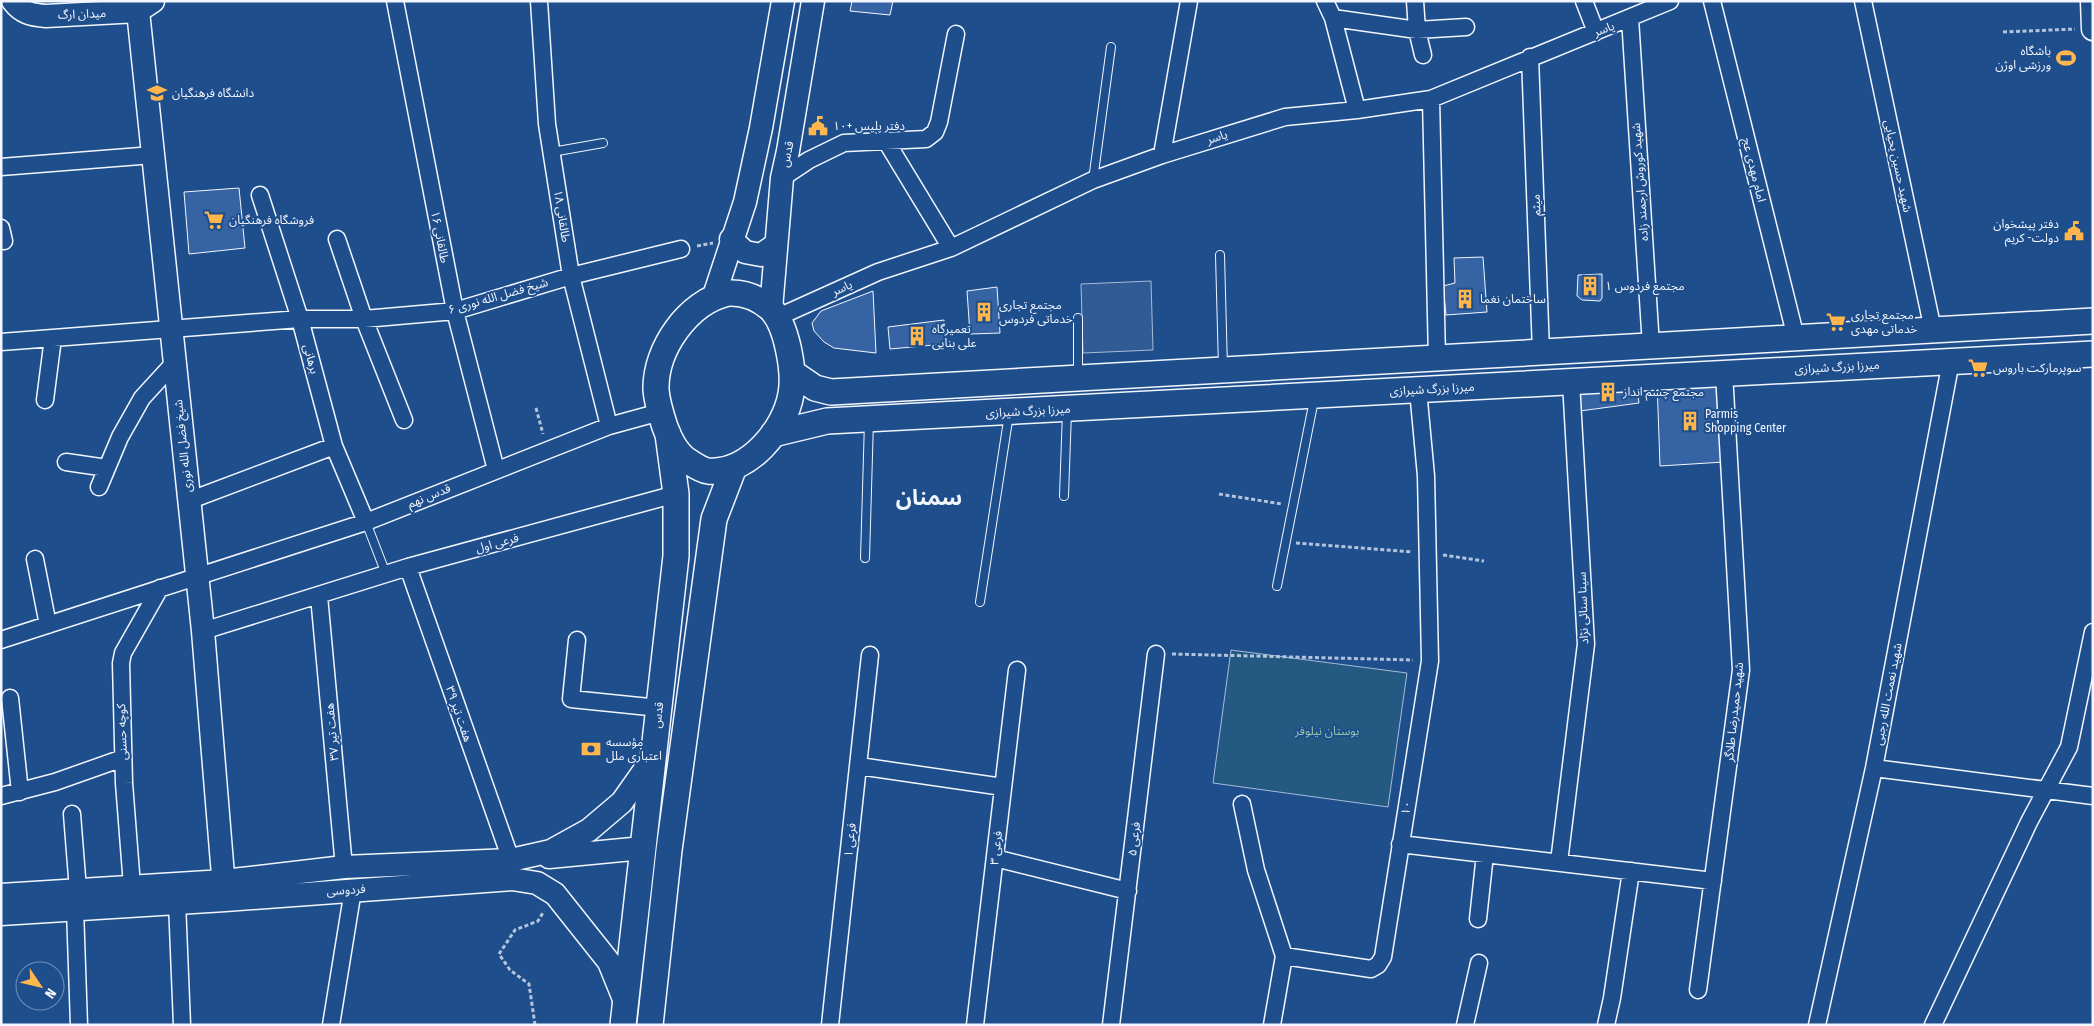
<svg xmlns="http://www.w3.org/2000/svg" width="2094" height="1026" viewBox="0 0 2094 1026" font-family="'Fira Sans Condensed','Noto Sans Arabic',sans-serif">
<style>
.green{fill:#245a82;stroke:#a8bbd7}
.parking{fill:#305b95;stroke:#a8bbd7}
.building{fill:#3563a3;stroke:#f2f6ff}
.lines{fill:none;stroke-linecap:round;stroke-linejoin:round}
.lane-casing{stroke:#f2f6ff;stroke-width:10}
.street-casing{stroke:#f2f6ff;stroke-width:19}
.secondary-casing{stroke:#f2f6ff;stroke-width:25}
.primary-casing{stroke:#f2f6ff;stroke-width:28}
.path{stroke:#b3c4dc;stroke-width:3;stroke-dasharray:4 2.5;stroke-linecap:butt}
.lane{stroke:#1f4e8c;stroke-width:8}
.street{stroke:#1f4e8c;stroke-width:16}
.secondary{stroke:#1f4e8c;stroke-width:22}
.primary{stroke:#1f4e8c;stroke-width:25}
.labels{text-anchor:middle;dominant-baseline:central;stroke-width:4;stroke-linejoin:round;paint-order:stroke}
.street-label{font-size:12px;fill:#f2f6ff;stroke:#1f4e8c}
.poi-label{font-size:12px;fill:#f2f6ff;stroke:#1f4e8c;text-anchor:start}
.park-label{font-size:12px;fill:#97c8a6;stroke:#1f4e8c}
.town-label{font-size:22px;font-weight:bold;fill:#f2f6ff;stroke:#1f4e8c}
</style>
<rect width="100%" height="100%" fill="#1f4e8c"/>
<!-- green -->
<path class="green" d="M1231 650 1407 673 1388 807 1213 783Z"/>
<!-- parking -->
<path class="parking" d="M1151 281 1153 350 1083 353 1081 284Z"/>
<!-- building -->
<path class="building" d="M852 1H893L890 15 850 11Z
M239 188 245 248 189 254 184 192Z
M1483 257 1487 312 1446 315 1443 286 1455 283 1454 258Z
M1602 274V298L1600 301 1582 300 1577 296 1578 275Z
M997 287 1000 333 970 334 967 291Z
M873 291 876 353 834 348 824 342 814 331 812 323 821 311Z
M944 320 945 344 890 349 888 327Z
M1721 378 1724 462 1660 466 1657 381Z
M1636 381 1639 403 1580 411 1579 384Z"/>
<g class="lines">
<defs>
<path id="lane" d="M552 152 603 143
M1093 180 1111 47
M1220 255 1223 368
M1078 318V374
M1064 496 1067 411
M366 522 386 574
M865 558 869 421
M1277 586 1314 400
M980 602 1009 414"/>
<path id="street" d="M395 1 455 311 496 470
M539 1 547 124 571 276 609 426
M1325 1 1333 18 1357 110
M1415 1 1417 30 1423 55
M1584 1 1596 32
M1712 1 1796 338
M1863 1 1933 330
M1333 18 1417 30 1466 27
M1630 18 1651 346
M1530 57 1541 352
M1431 99 1437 358
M886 141 951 248
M1162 155 1189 1
M1 167 153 155
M782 178 809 160 844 143 926 139 935 132 939 122 956 34
M260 195 300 319 334 446 366 522
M1 228 4 241
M337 239 364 319 404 420
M776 318 878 272 951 248 1093 180 1162 155 1285 117 1357 110 1431 99 1670 1
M1 342 300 319H364L455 311 571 276 681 249
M45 400 53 338
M66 462 107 468
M99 487 120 437 142 398 175 362
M188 501 334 446
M35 559 48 625
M408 567 511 860
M319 596 344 867
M203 631 408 567 676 494
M1 640 366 522 609 426 660 412
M577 640 571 699 659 708
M10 698 20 792
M859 766 1003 787
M1874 768 2093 796
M1 796 55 782 123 758
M1242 804 1256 870 1284 956 1272 1025
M72 814 78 890
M1400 844 1713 881
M995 858 1128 891
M1559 862 1586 644 1571 382
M132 886 124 783 121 663 123 653 160 588
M177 902 182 1025
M75 909 79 1025
M1478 919 1485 854
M1284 956 1371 969 1378 965 1383 957 1430 661 1426 476 1418 390
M1698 990 1741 670 1724 373
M331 1025 353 890
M830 1025 870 655
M975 1025 1017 670
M1111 1025 1156 654
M1465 1025 1479 963
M1606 1025 1612 998 1631 871
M1817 1025 1874 768 1951 361
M1933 1025 2029 822 2069 747 2093 632"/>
<path id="secondary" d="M13 1C22 13 32 15 46 16L138 11 153 1
M2092 1 2093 29
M138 11 203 631 225 900
M731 239 745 252 761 255 775 245
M714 296 745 202 761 128 783 1
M771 309 782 178 788 151 813 1
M549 857 643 848
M1 895 224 881 344 867 511 860 551 851 589 830 622 802 653 758
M1 914 225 900 512 879 537 883 555 894 609 962 626 1004"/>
<path id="primary" d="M728 293C744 292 757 297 770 308 787 324 795 372 791 394 785 430 748 474 708 471 701 470 694 465 688 461 677 454 669 439 665 427 661 415 657 402 656 390 655 349 688 302 728 293Z
M793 373 815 388 831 392 2093 321
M773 434 827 421 2093 354
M623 1025 676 556V494L668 434
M650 1025 669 850 714 519 734 467"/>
</defs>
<!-- lane casing -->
<use href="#lane" class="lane-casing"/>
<!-- street casing -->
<use href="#street" class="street-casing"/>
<!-- secondary casing -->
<use href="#secondary" class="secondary-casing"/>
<!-- primary casing -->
<use href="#primary" class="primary-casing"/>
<!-- path -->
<path class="path" d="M2003 32 2075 29
M697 246 713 243
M536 408 543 434
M1219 494 1282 504
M1296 543 1412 552
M1443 555 1484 561
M1172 654 1413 660
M535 1025 529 984 510 970 499 954 515 930 538 921 544 911"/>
<!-- lane -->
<use href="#lane" class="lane"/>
<!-- street -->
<use href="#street" class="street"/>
<!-- secondary -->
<use href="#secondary" class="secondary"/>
<!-- primary -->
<use href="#primary" class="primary"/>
</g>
<!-- icons -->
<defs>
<symbol id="stadium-bare" viewBox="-9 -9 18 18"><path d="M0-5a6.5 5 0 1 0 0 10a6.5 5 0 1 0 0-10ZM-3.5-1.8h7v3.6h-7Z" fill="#ffb74d" stroke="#1f4e8c" stroke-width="2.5" paint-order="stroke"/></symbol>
<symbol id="university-bare" viewBox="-9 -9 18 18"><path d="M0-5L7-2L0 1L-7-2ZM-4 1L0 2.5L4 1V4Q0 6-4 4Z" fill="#ffb74d" stroke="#1f4e8c" stroke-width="2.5" paint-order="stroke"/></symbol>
<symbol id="civic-bare" viewBox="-9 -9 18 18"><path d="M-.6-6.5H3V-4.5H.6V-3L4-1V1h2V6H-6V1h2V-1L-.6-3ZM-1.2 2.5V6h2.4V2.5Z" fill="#ffb74d" stroke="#1f4e8c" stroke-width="2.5" paint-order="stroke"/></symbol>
<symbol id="supermarket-bare" viewBox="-9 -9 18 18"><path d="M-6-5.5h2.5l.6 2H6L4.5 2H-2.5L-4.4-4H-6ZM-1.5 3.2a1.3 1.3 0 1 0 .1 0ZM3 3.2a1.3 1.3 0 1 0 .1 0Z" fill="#ffb74d" stroke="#1f4e8c" stroke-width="2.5" paint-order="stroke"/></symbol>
<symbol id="building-bare" viewBox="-9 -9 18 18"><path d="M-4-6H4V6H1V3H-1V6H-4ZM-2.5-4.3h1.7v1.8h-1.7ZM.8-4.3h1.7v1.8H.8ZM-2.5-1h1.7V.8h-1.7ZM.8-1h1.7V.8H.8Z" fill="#ffb74d" stroke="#1f4e8c" stroke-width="2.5" paint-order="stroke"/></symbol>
<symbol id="bank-bare" viewBox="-9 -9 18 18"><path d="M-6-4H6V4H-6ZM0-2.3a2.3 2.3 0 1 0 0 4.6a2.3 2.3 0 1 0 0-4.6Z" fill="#ffb74d" stroke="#1f4e8c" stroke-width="2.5" paint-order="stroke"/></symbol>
</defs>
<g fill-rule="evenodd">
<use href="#stadium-bare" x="2052" y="44" width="28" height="28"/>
<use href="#university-bare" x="143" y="79" width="28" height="28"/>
<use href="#civic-bare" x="804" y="112" width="28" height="28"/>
<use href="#supermarket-bare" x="200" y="206" width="28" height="28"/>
<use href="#civic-bare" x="2060" y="217" width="28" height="28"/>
<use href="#building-bare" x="1576" y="272" width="28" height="28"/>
<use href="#building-bare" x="1451" y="285" width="28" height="28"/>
<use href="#building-bare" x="970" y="298" width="28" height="28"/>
<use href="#supermarket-bare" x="1822" y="308" width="28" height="28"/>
<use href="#building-bare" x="903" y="322" width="28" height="28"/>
<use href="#supermarket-bare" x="1964" y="354" width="28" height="28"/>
<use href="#building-bare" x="1594" y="378" width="28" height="28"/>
<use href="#building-bare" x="1676" y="407" width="28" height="28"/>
<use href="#bank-bare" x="577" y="735" width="28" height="28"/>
</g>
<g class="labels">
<!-- street labels -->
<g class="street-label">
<text transform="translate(82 14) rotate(-2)">میدان ارگ</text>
<text transform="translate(1604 29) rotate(-21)">یاسر</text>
<text transform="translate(1217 137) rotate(-18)">یاسر</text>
<text transform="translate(787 154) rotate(-78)">قدس</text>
<text transform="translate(1898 166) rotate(78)">شهید حسین یحیایی</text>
<text transform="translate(1754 170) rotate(76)">امام مهدی عج</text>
<text transform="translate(1640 182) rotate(-94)">شهید کوروش ارجمند زاده</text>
<text transform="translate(1536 205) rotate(-92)">میثم</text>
<text transform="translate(562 216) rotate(81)">طالقانی ۱۸</text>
<text transform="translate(440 237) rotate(79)">طالقانی ۱۶</text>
<text transform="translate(842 288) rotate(-24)">یاسر</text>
<text transform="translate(498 296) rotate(-16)">شیخ فضل الله نوری ۶</text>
<text transform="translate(311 359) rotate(75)">برهانی</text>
<text transform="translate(1837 367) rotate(-3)">میرزا بزرگ شیرازی</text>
<text transform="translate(1432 389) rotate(-3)">میرزا بزرگ شیرازی</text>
<text transform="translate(1028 411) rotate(-3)">میرزا بزرگ شیرازی</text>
<text transform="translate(183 446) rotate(-96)">شیخ فضل الله نوری</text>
<text transform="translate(429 496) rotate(-22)">قدس نهم</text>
<text transform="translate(497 543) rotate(-15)">فرعی اول</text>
<text transform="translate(1583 608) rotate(-92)">سینا سنائی نژاد</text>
<text transform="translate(1888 694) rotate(-79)">شهید نعمت الله رجبی</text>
<text transform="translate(1734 712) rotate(-84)">شهید حمیدرضا طلاگر</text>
<text transform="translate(459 714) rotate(71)">هفت تیر ۳۹</text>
<text transform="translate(658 715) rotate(-84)">قدس</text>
<text transform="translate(122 732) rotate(-92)">کوچه حسنی</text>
<text transform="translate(332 732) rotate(-95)">هفت تیر ۳۷</text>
<text transform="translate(1406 808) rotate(-81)">۱۰</text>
<text transform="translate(1134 839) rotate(-83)">فرعی ۵</text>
<text transform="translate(850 840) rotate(-84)">فرعی ۱</text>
<text transform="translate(996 848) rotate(-83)">فرعی ۳</text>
<text transform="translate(346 890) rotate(-4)">فردوسی</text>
</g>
<!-- poi labels -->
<g class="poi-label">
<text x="2051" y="51" text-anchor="end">باشگاه<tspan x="2051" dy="14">ورزشی اوژن</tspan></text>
<text x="172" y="93">دانشگاه فرهنگیان</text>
<text x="833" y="126">دفتر پلیس +۱۰</text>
<text x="229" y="220">فروشگاه فرهنگیان</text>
<text x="2059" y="224" text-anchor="end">دفتر پیشخوان<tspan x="2059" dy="14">دولت- کریم</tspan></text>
<text x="1605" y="286">مجتمع فردوس ۱</text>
<text x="1480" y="299">ساختمان نغما</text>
<text x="999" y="305">مجتمع تجاری<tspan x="999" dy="14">خدماتی فردوس</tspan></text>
<text x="1851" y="315">مجتمع تجاری<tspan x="1851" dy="14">خدماتی مهدی</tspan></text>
<text x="932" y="329">تعمیرگاه<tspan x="932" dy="14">علی بنایی</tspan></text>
<text x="1993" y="368">سوپرمارکت باروس</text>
<text x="1623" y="392">مجتمع چشم انداز</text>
<text x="1705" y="414">Parmis<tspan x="1705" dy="14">Shopping Center</tspan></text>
<text x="606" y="742">مؤسسه<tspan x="606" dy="14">اعتباری ملل</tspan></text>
</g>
<!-- park labels -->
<g class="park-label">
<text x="1327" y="731">بوستان نیلوفر</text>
</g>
<!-- town labels -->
<g class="town-label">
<text x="929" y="497">سمنان</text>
</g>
</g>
<!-- border -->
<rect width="2094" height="1026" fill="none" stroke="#f2f6ff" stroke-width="5"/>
<!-- north arrow -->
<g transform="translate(40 986) rotate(125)"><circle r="24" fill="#1f4e8c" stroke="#7391ba"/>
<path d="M0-4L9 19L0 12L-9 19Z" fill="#ffb74d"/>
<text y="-8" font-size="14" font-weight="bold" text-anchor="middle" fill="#f2f6ff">N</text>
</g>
</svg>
